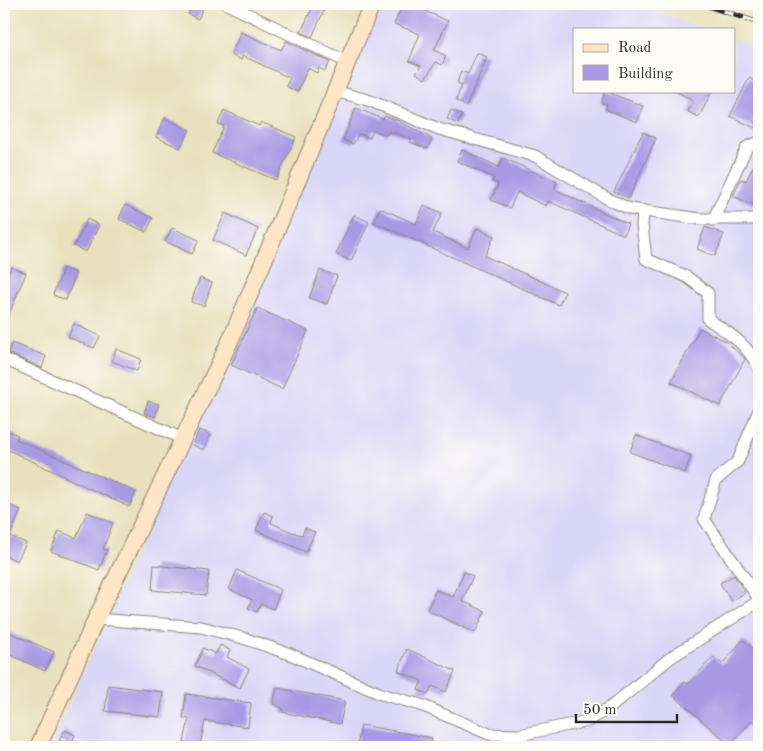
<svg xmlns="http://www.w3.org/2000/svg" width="763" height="751" viewBox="0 0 763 751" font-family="'Old Standard TT',serif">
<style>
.built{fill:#dad6f7}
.building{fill:#a899e5}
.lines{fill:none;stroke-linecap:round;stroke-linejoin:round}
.street-casing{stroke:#8a8674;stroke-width:13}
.secondary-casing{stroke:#8a8674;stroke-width:18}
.street{stroke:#fff;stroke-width:11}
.secondary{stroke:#fde5c5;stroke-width:16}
.rail-casing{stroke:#2b2b2b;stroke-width:5.5}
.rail{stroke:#fdfcf7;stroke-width:4;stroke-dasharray:11;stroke-linecap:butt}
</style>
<rect width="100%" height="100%" fill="#fdfcf7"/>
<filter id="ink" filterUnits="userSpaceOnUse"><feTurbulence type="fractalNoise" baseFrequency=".02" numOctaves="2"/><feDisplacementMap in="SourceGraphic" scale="10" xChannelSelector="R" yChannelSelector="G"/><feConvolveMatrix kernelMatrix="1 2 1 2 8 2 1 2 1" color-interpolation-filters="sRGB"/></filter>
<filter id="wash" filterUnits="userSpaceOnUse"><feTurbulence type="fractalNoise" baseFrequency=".0096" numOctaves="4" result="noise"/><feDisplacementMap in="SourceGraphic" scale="20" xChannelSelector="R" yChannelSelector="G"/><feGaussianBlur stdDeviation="1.12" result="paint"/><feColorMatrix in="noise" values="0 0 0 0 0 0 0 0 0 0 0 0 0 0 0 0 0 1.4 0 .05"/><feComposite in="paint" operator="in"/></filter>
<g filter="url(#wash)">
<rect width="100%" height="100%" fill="#e9e1be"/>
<!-- built -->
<path class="built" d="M376 4H633L705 29H574V91H734V39L759 49V747H51Z"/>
<g id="blocks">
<!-- building -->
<path class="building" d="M192 4H205L198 19 188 14Z
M314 4H327L312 37 301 32Z
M403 4H408L448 21 434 50 446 56 442 65 436 62 425 79 416 73 421 66 409 61 420 34 394 24Z
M241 32 281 50 286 41 330 62 325 71 319 68 317 73 308 68 297 92 286 86 290 78 243 56 241 60 231 55Z
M477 53 487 57 466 107 456 100 462 85 457 83 461 71 468 74Z
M749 78 759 83V119L755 128 730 116Z
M605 91 643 106 637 122 605 109 607 105 601 103Z
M675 91H712L699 117 688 112 693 101Z
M356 108 383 119 385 116 399 121 432 139 427 149 410 142 412 139 389 131 387 135 373 130 370 138 359 134 353 144 343 140Z
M224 110 259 126 261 122 296 137 276 180 212 153 224 126 218 124Z
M451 110 462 115 458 124 447 119Z
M165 118 190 130 180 148 156 137Z
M643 132 656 138 629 198 614 192Z
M462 150 499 167 503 158 557 182 554 189 628 224 624 235 548 201 546 206 517 192 510 208 491 200 498 184 492 181 494 178 457 161Z
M759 154V207L733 196 741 179 746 181Z
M125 205 153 218 146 232 119 219Z
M424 205 442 213 433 232 468 248 477 228 494 236 485 256 565 292 559 305 374 222 380 208 416 224Z
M225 213 258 229 246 255 213 240Z
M354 215 369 222 351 261 336 254Z
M87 219 99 225 86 252 74 246Z
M705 227 724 234 715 256 697 249Z
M172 228 199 240 192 254 165 241Z
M11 267 26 273 4 326V285Z
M63 268 76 273 66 300 53 295Z
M320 270 337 276 327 304 309 298Z
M200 278 212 283 204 306 191 302Z
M257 308 308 331 282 389 231 365Z
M74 324 100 336 94 348 68 337Z
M700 328 727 342 745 359 720 406 671 382Z
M12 343 46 356 42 368 8 353Z
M116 349 141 359 137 371 112 361Z
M148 401 159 404 155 417 144 413Z
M4 429 18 435 16 439 136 492 129 507 4 448Z
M199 430 210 434 204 450 193 445Z
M636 435 691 456 685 473 630 452Z
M4 503 21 510 10 536 26 543 17 561 4 555Z
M87 512 113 523 103 549 107 550 99 570 51 551 59 531 76 538Z
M264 512 273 516 271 523 292 532 302 535 305 528 315 532 306 552 256 530Z
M154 565 209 571 206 595 152 590Z
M237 570 281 590 273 609 261 604 257 612 248 608 252 600 229 589Z
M464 572 473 576 462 601 485 611 475 633 427 610 436 590 453 597Z
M734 575 745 593 731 601 720 583Z
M4 630 54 652 45 671 4 652Z
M743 640 759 654V726L752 720 730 745 673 695 685 682 688 684 713 657 722 664Z
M220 645 230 650 227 657 249 669 240 688 195 666 203 648 216 654Z
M407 649 455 671 446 692 432 686 428 694 418 690 422 681 398 671Z
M108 685 163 692 160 717 105 711Z
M277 688 345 701 340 724 282 712 283 709 273 704Z
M186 694 251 703 248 727 205 721 200 745 184 742 189 719 183 718Z
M361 725 432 738 430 747H357Z
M65 730 75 735 70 746 59 740Z"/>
</g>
</g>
<g filter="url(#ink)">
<use href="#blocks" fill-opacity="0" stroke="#8a8674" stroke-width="1"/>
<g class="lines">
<defs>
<path id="street" d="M227 4 347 62
M334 91 368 100 439 129 535 156 608 199 630 209 700 219H759
M643 211 642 225 646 259 687 277 708 293V319C729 333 749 345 759 369
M713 220 747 147 759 142
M4 359 183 439
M759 410 738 461 716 480 704 519 759 599
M96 619 201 627 243 638 290 654 381 694 421 705 489 734 519 735 588 721 612 706 670 658 759 601"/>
<path id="secondary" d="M38 747 96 619 230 341 372 4"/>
</defs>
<!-- street casing -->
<use href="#street" class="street-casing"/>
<!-- secondary casing -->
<use href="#secondary" class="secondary-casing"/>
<!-- street -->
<use href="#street" class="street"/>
<!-- secondary -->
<use href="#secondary" class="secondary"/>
<defs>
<path id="rail" d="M702 4 759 23"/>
</defs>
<!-- rail casing -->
<use href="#rail" class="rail-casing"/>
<!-- rail -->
<use href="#rail" class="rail"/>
</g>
</g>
<!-- margin -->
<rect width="763" height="751" fill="none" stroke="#fdfcf7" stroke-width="20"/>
<!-- legend -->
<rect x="573" y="28" width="162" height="65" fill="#fdfcf7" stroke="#a9a8a5"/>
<rect x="583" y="44" width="25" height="8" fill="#fde5c5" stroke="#a9a8a5"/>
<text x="618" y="52" font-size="15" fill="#2b2b2b">Road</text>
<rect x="583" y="65" width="25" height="15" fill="#a899e5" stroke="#a9a8a5"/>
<text x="618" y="78" font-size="15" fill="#2b2b2b">Building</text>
<!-- scale -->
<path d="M576 714v8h101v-8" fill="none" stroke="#2b2b2b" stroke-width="2.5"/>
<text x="583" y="714" font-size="15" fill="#2b2b2b" stroke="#fdfcf7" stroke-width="4" paint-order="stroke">50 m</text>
</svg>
